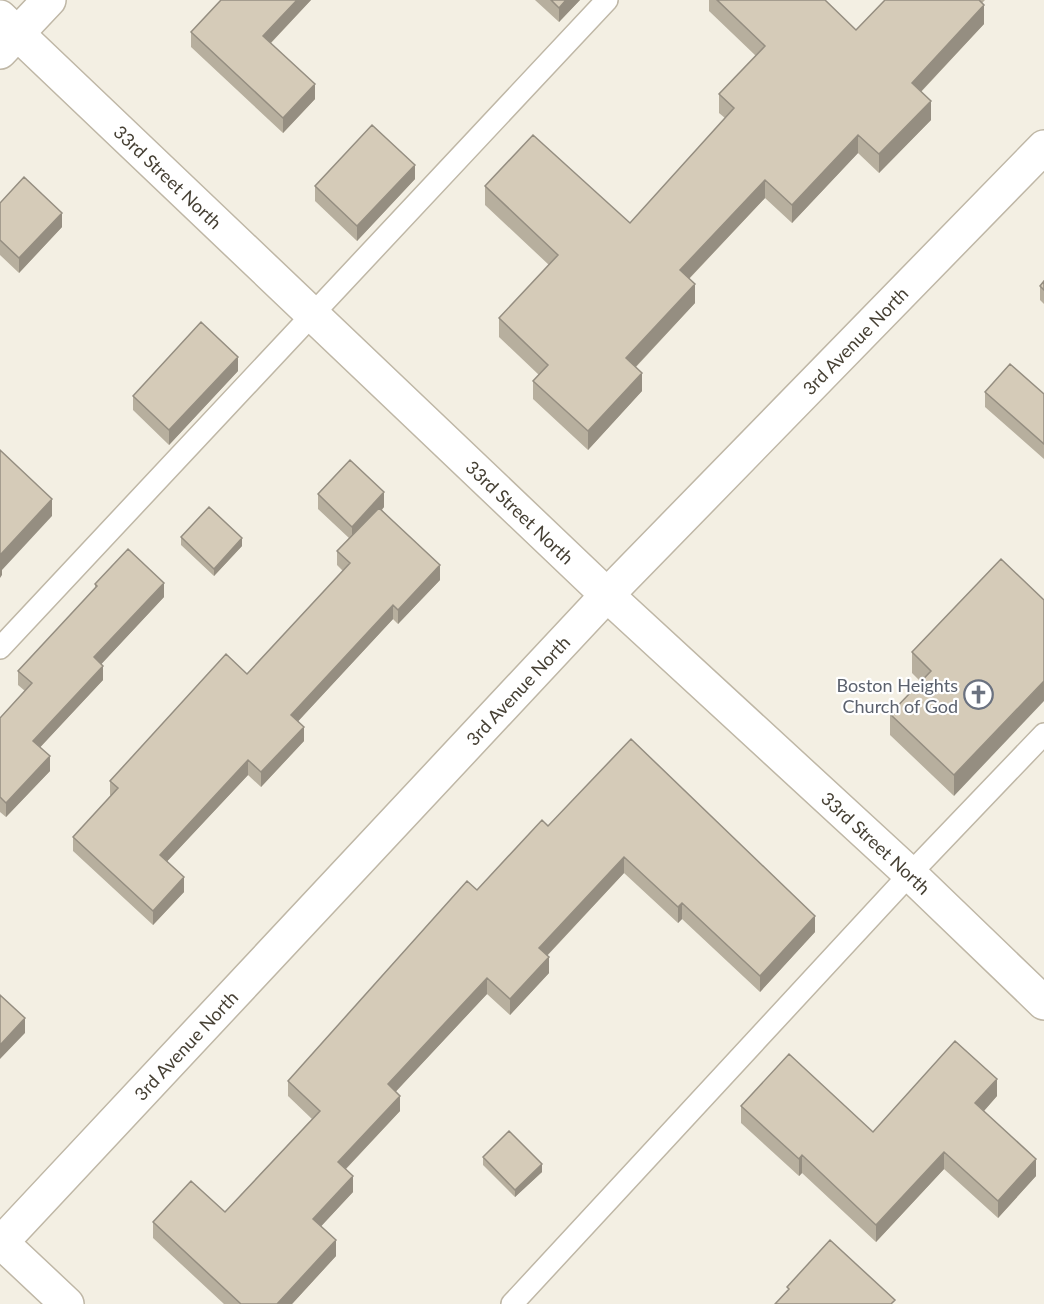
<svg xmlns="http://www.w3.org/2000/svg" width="1044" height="1304" viewBox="0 0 1044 1304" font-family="Lato,sans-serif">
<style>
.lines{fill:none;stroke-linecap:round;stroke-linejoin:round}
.service-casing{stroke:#bfb7a6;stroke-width:24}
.minor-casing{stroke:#bfb7a6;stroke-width:36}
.service{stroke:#fff;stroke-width:21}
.minor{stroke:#fff;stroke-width:33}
.wall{fill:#b7af9e}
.shaded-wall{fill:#958e81}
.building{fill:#d5cbb8;stroke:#958e81;stroke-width:1.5}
.labels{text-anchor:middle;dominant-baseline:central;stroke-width:4.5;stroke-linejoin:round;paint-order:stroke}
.street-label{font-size:18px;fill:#453f33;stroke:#fff}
.worship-label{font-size:18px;fill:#5b616d;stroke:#fff;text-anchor:end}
</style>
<rect width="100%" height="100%" fill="#f3efe3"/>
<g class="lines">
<defs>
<path id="service" d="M0 648 607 0
M512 1304 910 874 1044 734"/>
<g id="minor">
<path id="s1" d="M0 17 607 595 910 874 1044 1003"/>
<path d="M0 52 49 0"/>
<path d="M0 1241 67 1304"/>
<path id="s2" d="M0 1244 607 595 1044 147"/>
</g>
</defs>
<!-- service casing -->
<use href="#service" class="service-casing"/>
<!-- minor casing -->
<use href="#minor" class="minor-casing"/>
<!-- service -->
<use href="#service" class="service"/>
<!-- minor -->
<use href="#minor" class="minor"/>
</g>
<!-- wall -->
<path class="wall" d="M221 0H311L271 43 315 99 283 133 191 47V32Z
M535 0H580L559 22Z
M709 0H825L856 30 885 0H985L982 3 984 24 921 92 931 120 879 173 858 153 792 223 765 198 689 279 695 303 636 367 642 391 588 450 533 399V381L539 375 499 337V318L549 265 485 205V186L630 223 725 118 719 113V94L756 56 709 11Z
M415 179 357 241 315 201V186Z
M0 203 62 227 19 273 0 255Z
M1044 281V304L1040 300V286Z
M238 371 169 445 133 410V396Z
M985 392 1044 394V459L985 407Z
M318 494 384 507 382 510 440 580 398 624 393 619 298 721 304 741 261 787 248 775 167 861 184 892 153 925 73 851V837L111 796 110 795V781L247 674 343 571 337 565V551L349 538 318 509Z
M181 537 242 546 214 576 181 545Z
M1001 559 954 796 890 735V714L921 682 912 673V652Z
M95 584 164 597 101 664 103 680 40 747 50 771 6 817 0 812V718L25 691 18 685V671L95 589Z
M548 826 815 932 760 992 682 919 678 923 624 873 547 956 549 973 510 1015 487 994 395 1092 400 1111 346 1169 353 1192 321 1226 336 1256 292 1304H224L153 1238V1222L225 1212 312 1119 288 1096V1081L477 890Z
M997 1096 984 1111 1036 1176 998 1218 944 1169 876 1242 802 1173 799 1176 741 1123V1106L873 1132Z
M483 1157 542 1172 515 1197 483 1165Z"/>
<!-- shaded-wall -->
<path class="shaded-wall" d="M297 0H311L263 51V36Z
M566 0H580L559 22V8Z
M984 5V24L912 101V83Z
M315 84V99L283 133V118Z
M931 101V120L879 173V154Z
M858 135V153L792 223V205Z
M415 165V179L357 241V226Z
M765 180V198L680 288V270Z
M62 213V227L19 273V258Z
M695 284V303L626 377V358Z
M238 357V371L169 445V430Z
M642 373V391L588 450V431Z
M384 492V507L352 541V527Z
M52 499V516L2 570V575L0 578V555Z
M242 538V546L214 576V569Z
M440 565V580L398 624V610Z
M164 583V597L94 672V657Z
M393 605V619L291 729V715Z
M103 666V680L33 755V741Z
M1044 681V701L954 796V775Z
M304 727V741L261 787V772Z
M50 756V771L6 817V803Z
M248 760V775L160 869V855Z
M624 857V873L539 964V948Z
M184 877V892L153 925V911Z
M682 903V919L678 923V907Z
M815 916V932L760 992V976Z
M549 957V973L510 1015V999Z
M487 978V994L388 1100V1084Z
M25 1018V1033L0 1059V1045Z
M997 1079V1096L975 1121V1103Z
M400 1096V1111L338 1177V1162Z
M944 1152V1169L876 1242V1225Z
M802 1155V1173L799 1176V1159Z
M1036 1159V1176L998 1218V1201Z
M542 1164V1172L515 1197V1190Z
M353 1176V1192L313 1235V1219Z
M336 1240V1256L292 1304H277Z"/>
<!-- building -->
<path class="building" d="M221 0H297L263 36 315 84 283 118 191 32Z
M551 0H566L559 8Z
M717 0H825L856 30 885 0H979L984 5 912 83 931 101 879 154 858 135 792 205 765 180 680 270 695 284 626 358 642 373 588 431 533 381 548 365 499 318 558 255 485 186 533 135 630 223 734 108 719 94 765 46Z
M372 125 415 165 357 226 315 186Z
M24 177 62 213 19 258 0 240V203Z
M1044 281V290L1040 286Z
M201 322 238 357 169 430 133 396Z
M1010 364 1044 394V444L985 392Z
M0 450 52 499 0 555Z
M350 460 384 492 352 527 318 494Z
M209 507 242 538 214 569 181 537Z
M379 508 440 565 398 610 393 605 291 715 304 727 261 772 248 760 160 855 184 877 153 911 73 837 118 788 110 781 226 654 247 674 350 563 337 551Z
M128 549 164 583 94 657 103 666 33 741 50 756 6 803 0 797V718L32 683 18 671 97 586 95 584Z
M1001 559 1044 600V681L954 775 890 714 931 671 912 652Z
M631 739 815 916 760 976 682 903 678 907 624 857 539 948 549 957 510 999 487 978 388 1084 400 1096 338 1162 353 1176 313 1219 336 1240 277 1304H241L153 1222 191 1181 225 1212 320 1111 288 1081 467 881 477 890 542 820 548 826Z
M0 995 25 1018 0 1045Z
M955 1041 997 1079 975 1103 1036 1159 998 1201 944 1152 876 1225 802 1155 799 1159 741 1106 789 1054 873 1132Z
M509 1131 542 1164 515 1190 483 1157Z
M830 1240 895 1300 891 1304H775L789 1289 787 1287Z"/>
<!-- icons -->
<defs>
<symbol id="church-ring" viewBox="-11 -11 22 22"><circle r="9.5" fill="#fff" stroke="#6b7280" stroke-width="1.5"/><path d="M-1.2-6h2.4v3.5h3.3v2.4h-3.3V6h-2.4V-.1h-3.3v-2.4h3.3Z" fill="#6b7280"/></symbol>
</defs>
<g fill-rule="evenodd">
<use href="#church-ring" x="962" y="678" width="33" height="33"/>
</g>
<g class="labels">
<!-- street labels -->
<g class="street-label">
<text stroke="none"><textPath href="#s1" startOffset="232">33rd Street North</textPath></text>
<text stroke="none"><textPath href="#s2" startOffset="1244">3rd Avenue North</textPath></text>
<text stroke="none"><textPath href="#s1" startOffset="718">33rd Street North</textPath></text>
<text stroke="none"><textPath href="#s2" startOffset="758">3rd Avenue North</textPath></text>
<text stroke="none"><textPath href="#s1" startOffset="1204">33rd Street North</textPath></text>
<text stroke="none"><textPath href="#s2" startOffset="272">3rd Avenue North</textPath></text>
</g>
<!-- worship labels -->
<g class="worship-label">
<text x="958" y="685">Boston Heights<tspan x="958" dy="21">Church of God</tspan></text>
</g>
</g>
</svg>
